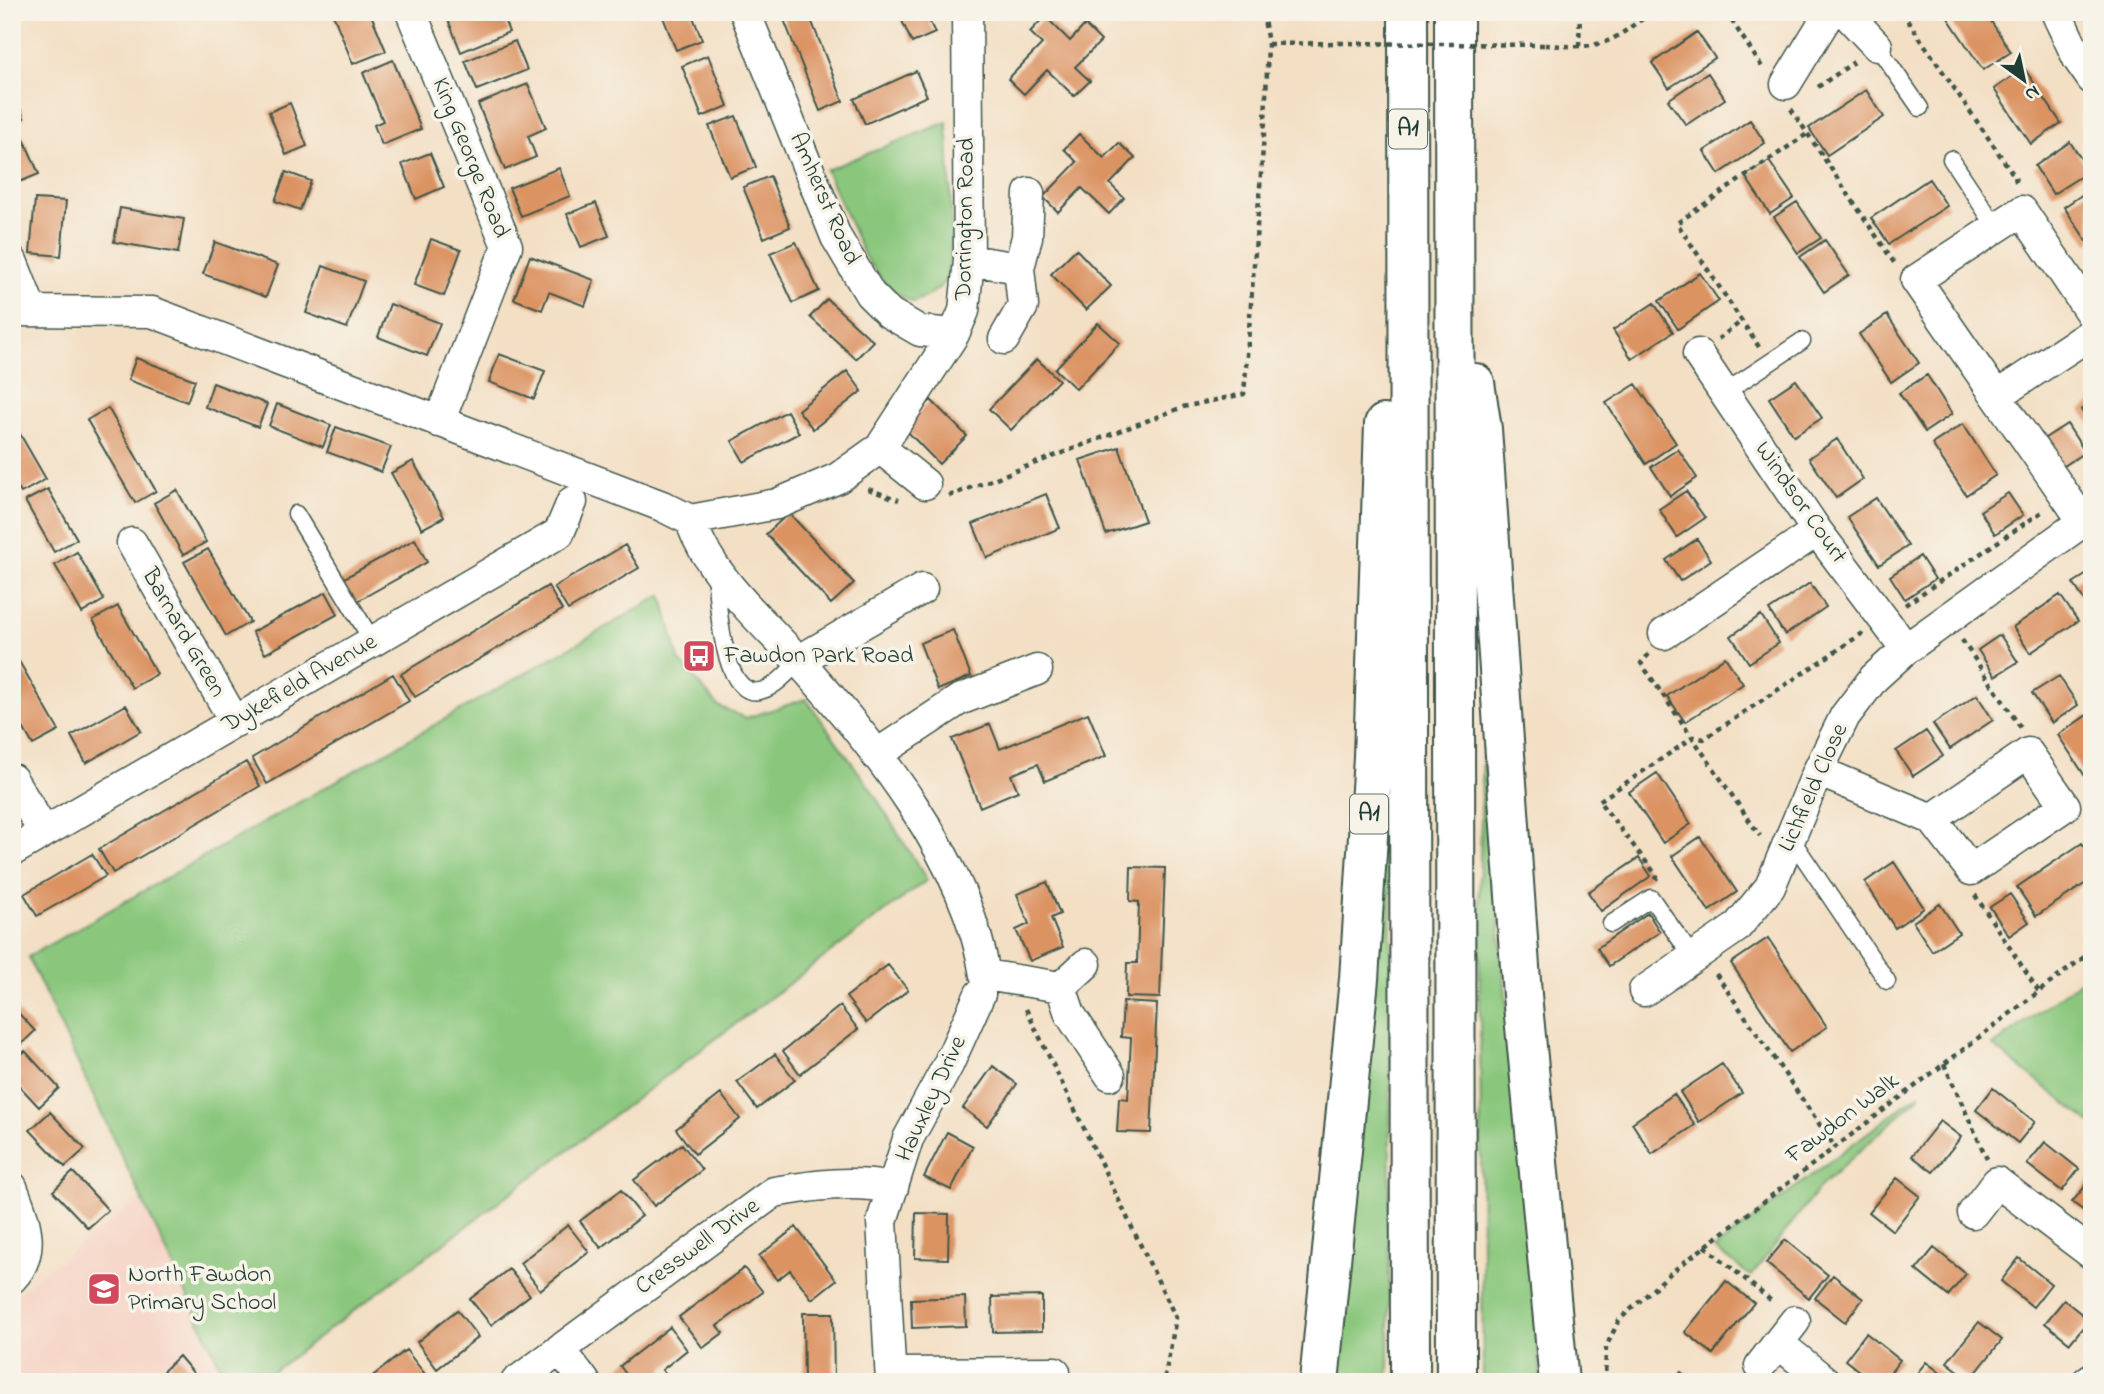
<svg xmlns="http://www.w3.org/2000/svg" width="2104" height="1394" viewBox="0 0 2104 1394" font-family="'Indie Flower',sans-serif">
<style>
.built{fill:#f6d2c3}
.green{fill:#8ac77d;stroke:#548258;stroke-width:2}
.building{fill:#db9362}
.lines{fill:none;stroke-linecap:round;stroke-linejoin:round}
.lane-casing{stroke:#3f554a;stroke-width:19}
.street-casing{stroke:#3f554a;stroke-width:33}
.highway-casing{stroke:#3f554a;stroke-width:42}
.path{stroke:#3f554a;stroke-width:4.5;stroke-dasharray:5 5;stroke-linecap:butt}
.lane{stroke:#fff;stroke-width:16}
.street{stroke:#fff;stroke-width:30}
.highway{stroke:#fff;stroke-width:38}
.path-bridge{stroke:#3f554a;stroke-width:4.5;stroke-dasharray:5 5;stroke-linecap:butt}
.labels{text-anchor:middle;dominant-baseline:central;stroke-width:7;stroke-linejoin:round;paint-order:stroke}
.shield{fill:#f7f3e8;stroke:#60746a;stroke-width:2}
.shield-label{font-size:23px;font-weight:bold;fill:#1f3d34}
.street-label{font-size:24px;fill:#1f3d34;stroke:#f7f3e8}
.poi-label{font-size:24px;fill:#1f3d34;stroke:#f7f3e8;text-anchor:start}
</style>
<rect width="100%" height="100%" fill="#f7f3e8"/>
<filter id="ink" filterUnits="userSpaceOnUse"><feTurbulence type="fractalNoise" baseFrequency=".0143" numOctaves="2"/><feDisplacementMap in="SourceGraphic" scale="14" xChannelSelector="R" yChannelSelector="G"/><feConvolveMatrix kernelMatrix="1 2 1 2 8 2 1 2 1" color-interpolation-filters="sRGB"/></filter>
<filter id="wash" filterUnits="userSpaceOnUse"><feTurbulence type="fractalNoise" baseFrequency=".00686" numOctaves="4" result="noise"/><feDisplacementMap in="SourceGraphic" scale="28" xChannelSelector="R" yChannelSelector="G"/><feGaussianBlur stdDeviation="1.57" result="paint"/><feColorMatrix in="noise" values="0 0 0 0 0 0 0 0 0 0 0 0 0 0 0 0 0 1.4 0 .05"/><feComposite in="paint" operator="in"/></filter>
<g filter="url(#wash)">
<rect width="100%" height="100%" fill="#f3dfc4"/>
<!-- built -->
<path class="built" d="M141 1199 228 1382H12V1300L35 1279Z"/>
<!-- green -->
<path class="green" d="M947 122C948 150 958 264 944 282 936 293 926 298 913 302L892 292 865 257 826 170Z
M662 595 679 660 718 706 746 718 806 699 870 788 927 880 259 1382H228L28 957Z
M1483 745 1541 1382H1483L1479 897Z
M1391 795 1389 1382H1330L1385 797Z
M2092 972V1124L1993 1046Z
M1920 1093 1917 1099 1821 1186 1751 1276 1714 1249Z"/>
<g id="blocks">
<!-- building -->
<path class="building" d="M332 12H370L386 51 353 64Z
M457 12H501L509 32 461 52 447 17Z
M661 12H691L702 40 676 50Z
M781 12H808L843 101 820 111Z
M898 12H925L935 33 912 43Z
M1950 12H1985L2011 52 1983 70 1946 15Z
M1045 16 1070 41 1085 25 1101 41 1075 67 1090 81 1074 96 1047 70 1024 94 1008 79 1042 44 1030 32Z
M1697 32 1715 58 1669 88 1652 63Z
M515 41 527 70 477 90 465 61Z
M708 55 728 106 702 117 682 66Z
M393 60 421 129 382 145 374 125 383 121 363 73Z
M2024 68 2061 123 2031 144 1994 89Z
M916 71 927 96 865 124 854 99Z
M1708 73 1725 99 1686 125 1668 100Z
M528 84 546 128 528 136 536 157 505 170 478 104Z
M12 88 24 118 12 123Z
M1866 90 1884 117 1827 155 1809 128Z
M290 103 307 146 286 155 269 112Z
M736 116 756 167 730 177 709 126Z
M1750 120 1765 143 1719 174 1704 151Z
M21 132 39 174 12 185V136Z
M1079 134 1104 158 1119 143 1135 158 1110 184 1124 198 1109 214 1082 188 1058 212 1043 197 1077 162 1064 149Z
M2070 142 2089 171 2053 194 2035 166Z
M430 153 444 187 416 199 402 164Z
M1769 161 1794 198 1770 214 1745 176Z
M559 168 570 196 521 216 509 188Z
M286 172 311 181 300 210 275 201Z
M770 176 790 227 764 238 743 187Z
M1929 179 1947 206 1889 244 1871 218Z
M2089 190 2092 241 2088 243 2064 207Z
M35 199 66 201 61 256 30 253Z
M1797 202 1821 238 1798 253 1774 217Z
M596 203 609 236 581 247 567 214Z
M120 208 184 219 178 253 114 242Z
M431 239 461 250 444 296 414 285Z
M1825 240 1849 275 1824 292 1800 257Z
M215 242 278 265 266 297 203 274Z
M796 242 819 291 793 303 770 253Z
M1076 249 1111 286 1086 310 1051 274Z
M530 256 594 280 585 306 549 292 542 310 514 299Z
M323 266 364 281 347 328 306 313Z
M1700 273 1719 301 1678 329 1659 301Z
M827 299 873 341 856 359 810 317Z
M1654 303 1673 332 1632 359 1613 330Z
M390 304 440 323 427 356 378 337Z
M1887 315 1919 363 1891 382 1859 334Z
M1098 323 1120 343 1076 389 1055 369Z
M499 354 545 371 534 399 489 382Z
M136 358 195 380 187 402 128 380Z
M1037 359 1059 380 1011 430 989 409Z
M847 371 862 391 813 429 798 410Z
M1927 375 1952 414 1925 432 1899 393Z
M1796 380 1822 418 1794 436 1769 398Z
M213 383 267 404 258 427 205 407Z
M1636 384 1676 443 1646 464 1606 403Z
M931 400 967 436 939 464 903 427Z
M2092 403V426L2081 410Z
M277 404 331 425 323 447 269 426Z
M108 408 156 491 135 503 87 420Z
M787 411 799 433 744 462 732 441Z
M12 420 46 479 21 493 12 478Z
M1963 424 1996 475 1966 495 1932 444Z
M2067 424 2085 452 2061 468 2042 440Z
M336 427 391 447 381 472 327 452Z
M1837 439 1863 479 1836 498 1809 458Z
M1119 447 1145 521 1106 534 1080 460Z
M1678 449 1697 478 1670 496 1651 467Z
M413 461 444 517 422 529 391 473Z
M48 489 77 539 54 552 25 501Z
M177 490 206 542 183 555 154 503Z
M1686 491 1705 518 1677 537 1659 509Z
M2008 493 2023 515 1995 534 1980 511Z
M1046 494 1060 528 987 558 973 524Z
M1876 498 1908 546 1879 565 1847 517Z
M789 513 854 583 831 604 766 534Z
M415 539 427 562 352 604 339 581Z
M1697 539 1711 560 1680 581 1666 560Z
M625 545 639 568 568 610 554 587Z
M208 549 250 622 226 636 184 562Z
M77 552 104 600 82 613 55 565Z
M1920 556 1935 579 1905 599 1890 576Z
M2092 571V612L2073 583Z
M1810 583 1826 607 1785 635 1769 610Z
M548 586 562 610 415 697 401 674Z
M326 592 338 614 265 654 252 632Z
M2060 595 2078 621 2030 653 2013 627Z
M118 606 157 674 132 688 93 620Z
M1761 615 1779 643 1749 663 1731 636Z
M953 630 971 676 938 690 920 643Z
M2000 635 2018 662 1995 676 1978 650Z
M12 649 59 731 33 745 12 708Z
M1725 657 1743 684 1685 722 1667 696Z
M393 674 409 701 267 784 252 758Z
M2059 676 2078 705 2052 723 2032 693Z
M1977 695 1993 720 1950 749 1933 724Z
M126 705 141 731 86 763 71 736Z
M1088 713 1106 756 1045 781 1038 764 1011 775 1018 791 980 807 952 739 990 724 1000 749Z
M2087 715 2092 722V780L2089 782 2058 735Z
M1926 731 1943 756 1913 776 1896 751Z
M246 762 260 786 113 873 99 849Z
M1657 773 1691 824 1663 843 1629 792Z
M1700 837 1737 892 1709 911 1672 856Z
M2082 843 2092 857V879L2036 916 2017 887Z
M92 854 106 876 37 916 24 894Z
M1639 858 1651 876 1601 911 1588 892Z
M1894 862 1924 908 1895 928 1865 882Z
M1131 867 1165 868 1160 998 1126 997 1127 963H1137L1139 902 1130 901Z
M1047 882 1060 914 1051 918 1063 947 1030 961 1016 930 1029 924 1017 894Z
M2010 894 2029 922 2009 936 1990 907Z
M1940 904 1959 933 1932 951 1913 922Z
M1648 913 1660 932 1609 966 1597 948Z
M1768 938 1827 1027 1790 1052 1731 963Z
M888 965 908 990 866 1023 846 997Z
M1123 1002 1157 1004 1151 1133 1117 1132 1119 1098 1128 1099 1131 1038 1121 1037Z
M12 1006 35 1031 15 1050 12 1046Z
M840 1006 858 1029 800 1074 783 1051Z
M25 1051 59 1088 39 1107 12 1078V1063Z
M775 1054 795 1080 757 1109 737 1082Z
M1722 1064 1742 1093 1699 1122 1680 1092Z
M993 1066 1017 1084 987 1126 963 1108Z
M1993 1088 2035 1122 2018 1143 1976 1110Z
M721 1094 740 1119 695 1154 676 1129Z
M1674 1094 1695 1125 1652 1154 1632 1123Z
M50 1112 85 1149 65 1167 30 1130Z
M1940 1121 1961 1137 1933 1172 1912 1156Z
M947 1132 973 1146 951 1190 924 1177Z
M2045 1142 2079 1169 2062 1191 2027 1164Z
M682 1144 702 1170 654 1206 634 1180Z
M73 1172 108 1210 88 1228 53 1191Z
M1897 1178 1920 1196 1893 1231 1869 1212Z
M2092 1178V1217L2072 1202Z
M621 1190 642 1216 601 1248 580 1221Z
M916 1213 949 1214 948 1259 915 1258Z
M568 1225 589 1252 540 1290 520 1263Z
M796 1227 836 1280 812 1299 790 1270 777 1280 759 1256Z
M1785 1240 1828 1275 1809 1298 1766 1263Z
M1934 1248 1966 1274 1948 1296 1916 1270Z
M2019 1258 2051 1284 2033 1307 2001 1281Z
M744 1268 763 1292 717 1326 723 1333 703 1348 679 1317Z
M509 1269 530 1295 491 1325 470 1299Z
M1833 1275 1863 1299 1845 1322 1815 1298Z
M1726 1281 1754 1303 1713 1354 1685 1332Z
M1042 1296V1331L993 1332 992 1297Z
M965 1297 966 1326 912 1328 911 1299Z
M2064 1300 2089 1320 2070 1343 2045 1323Z
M457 1310 478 1337 437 1369 417 1342Z
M803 1313H833L834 1382H804Z
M1979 1322 2002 1340 1970 1380 1947 1362Z
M670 1327 687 1350 662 1370 672 1382H632L620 1366Z
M1866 1333 1900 1360 1883 1382H1873L1845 1360Z
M406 1350 428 1378 423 1382H365Z
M179 1356 201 1382H152Z
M1926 1362 1946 1377 1942 1382 1911 1381Z
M1681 1372 1694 1382H1673Z"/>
</g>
</g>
<g filter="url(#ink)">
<use href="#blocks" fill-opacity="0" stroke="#3f554a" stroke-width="2"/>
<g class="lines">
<defs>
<path id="lane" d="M1877 46 1920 108
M1951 159 1996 227
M1724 393 1802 341
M296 514 373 642
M715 574C720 623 726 749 798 661
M1792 840 1887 981
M1611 924 1651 898 1694 959"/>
<path id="street" d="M411 12 507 246 439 422
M745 12 836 237 870 294 889 313 920 331 954 334
M1845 12 1877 46
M2056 12 2078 59 2092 79
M1786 84 1830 12
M969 260 1019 268 1027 237 1029 193
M12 261 31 309
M12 311 152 312 662 506 690 520C710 576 756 615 796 658 873 743 967 859 985 975L1061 987
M1004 339 1023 306 1019 268
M1698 354 1817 531 1906 649
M1998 395 2092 333
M880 448 925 484
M690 520 777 504 838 478 880 448 954 334 964 311 969 260 967 12
M2083 521 1916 280 2022 211 2092 315
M132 543 235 722
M1664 634 1817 531
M798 661 922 589
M876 755 959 700 1037 670
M1818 771 1932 819 2028 753 2065 806 1971 870 1932 819
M12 779 44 832
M12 851 559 533 572 502
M1086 964 1061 987 1070 1014 1110 1075
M1644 991 1736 928 1770 887 1818 771 1845 716 1874 678 1906 649 2092 515
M12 1187C24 1218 38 1251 12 1278
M1973 1213 1997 1182 2092 1254
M1778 1343 1826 1382
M560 1349 585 1382
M1760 1366 1795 1321
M891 1373 1055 1372
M516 1382 774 1192C815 1185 852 1180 893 1188
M891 1382 882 1221 908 1139 948 1065 980 994
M2087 1382 2092 1378"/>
<path id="highway" d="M1408 12 1410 1382
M1454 12 1456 1382
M1475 383 1482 429 1522 995 1559 1382
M1319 1382 1359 979 1373 757 1384 424"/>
</defs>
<!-- lane casing -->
<use href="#lane" class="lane-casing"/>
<!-- street casing -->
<use href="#street" class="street-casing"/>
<!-- highway casing -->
<use href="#highway" class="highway-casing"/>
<!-- path -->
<path class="path" d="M1726 12 1764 70
M1902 12 2015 177 2017 186
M1268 44 1339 43
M1545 45C1566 46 1592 49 1612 39 1629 31 1640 16 1660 12
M1579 46 1580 12
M1818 87 1854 62
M1791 109 1895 264
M1718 339 1742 321
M1759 347 1677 223 1807 134
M868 489 899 500
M949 496 1183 407 1244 394 1265 122 1268 44 1263 12
M1905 605 2043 511
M1962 640 2021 728
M1649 654 1641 663 1760 836
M1656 880 1657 876 1599 801 1694 737 1704 739 1863 633
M1975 895 2039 992
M1716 974 1835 1147
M1026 1009 1176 1318 1164 1382
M1944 1064 1987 1159
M1705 1246 1774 1303
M1605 1382 1606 1347 1619 1320 1673 1271 2092 951"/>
<!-- lane -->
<use href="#lane" class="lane"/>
<!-- street -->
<use href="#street" class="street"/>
<!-- highway -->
<use href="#highway" class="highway"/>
<!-- path-bridge -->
<path class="path-bridge" d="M1339 43 1545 45"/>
</g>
</g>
<!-- icons -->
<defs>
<symbol id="bus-square" viewBox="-11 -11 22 22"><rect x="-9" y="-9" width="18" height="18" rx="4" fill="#d1495b" stroke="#f7f3e8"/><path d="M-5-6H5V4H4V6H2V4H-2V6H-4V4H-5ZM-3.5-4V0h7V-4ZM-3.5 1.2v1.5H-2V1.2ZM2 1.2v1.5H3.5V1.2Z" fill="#fff"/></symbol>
<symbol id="school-square" viewBox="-11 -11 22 22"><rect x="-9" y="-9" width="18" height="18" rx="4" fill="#d1495b" stroke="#f7f3e8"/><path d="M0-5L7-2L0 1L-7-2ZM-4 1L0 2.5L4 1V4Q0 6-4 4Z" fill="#fff"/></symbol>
</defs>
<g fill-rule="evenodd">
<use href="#bus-square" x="680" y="637" width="38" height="38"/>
<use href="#school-square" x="85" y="1270" width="38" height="38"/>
</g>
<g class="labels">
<!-- shield labels -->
<g class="shield">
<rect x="1389" y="109.5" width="38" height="39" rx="5"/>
<rect x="1350" y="794.5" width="38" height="39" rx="5"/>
</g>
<g class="shield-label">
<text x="1408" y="129">A1</text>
<text x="1369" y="814">A1</text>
</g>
<!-- street labels -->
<g class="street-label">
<text transform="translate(470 158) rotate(68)">King George Road</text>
<text transform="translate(824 199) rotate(66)">Amherst Road</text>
<text transform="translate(966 219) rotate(-89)">Dorrington Road</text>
<text transform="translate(1800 503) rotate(55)">Windsor Court</text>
<text transform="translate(183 633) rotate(60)">Barnard Green</text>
<text transform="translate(300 684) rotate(-30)">Dykefield Avenue</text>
<text transform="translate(1814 788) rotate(-66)">Lichfield Close</text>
<text transform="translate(932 1099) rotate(-65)">Hauxley Drive</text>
<text transform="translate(1843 1119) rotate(-37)">Fawdon Walk</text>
<text transform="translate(698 1247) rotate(-36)">Cresswell Drive</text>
</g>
<!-- poi labels -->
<g class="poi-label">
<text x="724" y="656">Fawdon Park Road</text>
<text x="128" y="1275">North Fawdon<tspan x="128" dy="28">Primary School</tspan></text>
</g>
</g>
<!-- margin -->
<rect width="2104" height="1394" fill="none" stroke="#f7f3e8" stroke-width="42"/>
<!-- north arrow -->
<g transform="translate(2024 80) rotate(147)" stroke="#f7f3e8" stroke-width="5" paint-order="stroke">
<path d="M0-5L12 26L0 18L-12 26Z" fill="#1f3d34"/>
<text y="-10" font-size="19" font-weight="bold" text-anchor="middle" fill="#1f3d34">N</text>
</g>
</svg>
